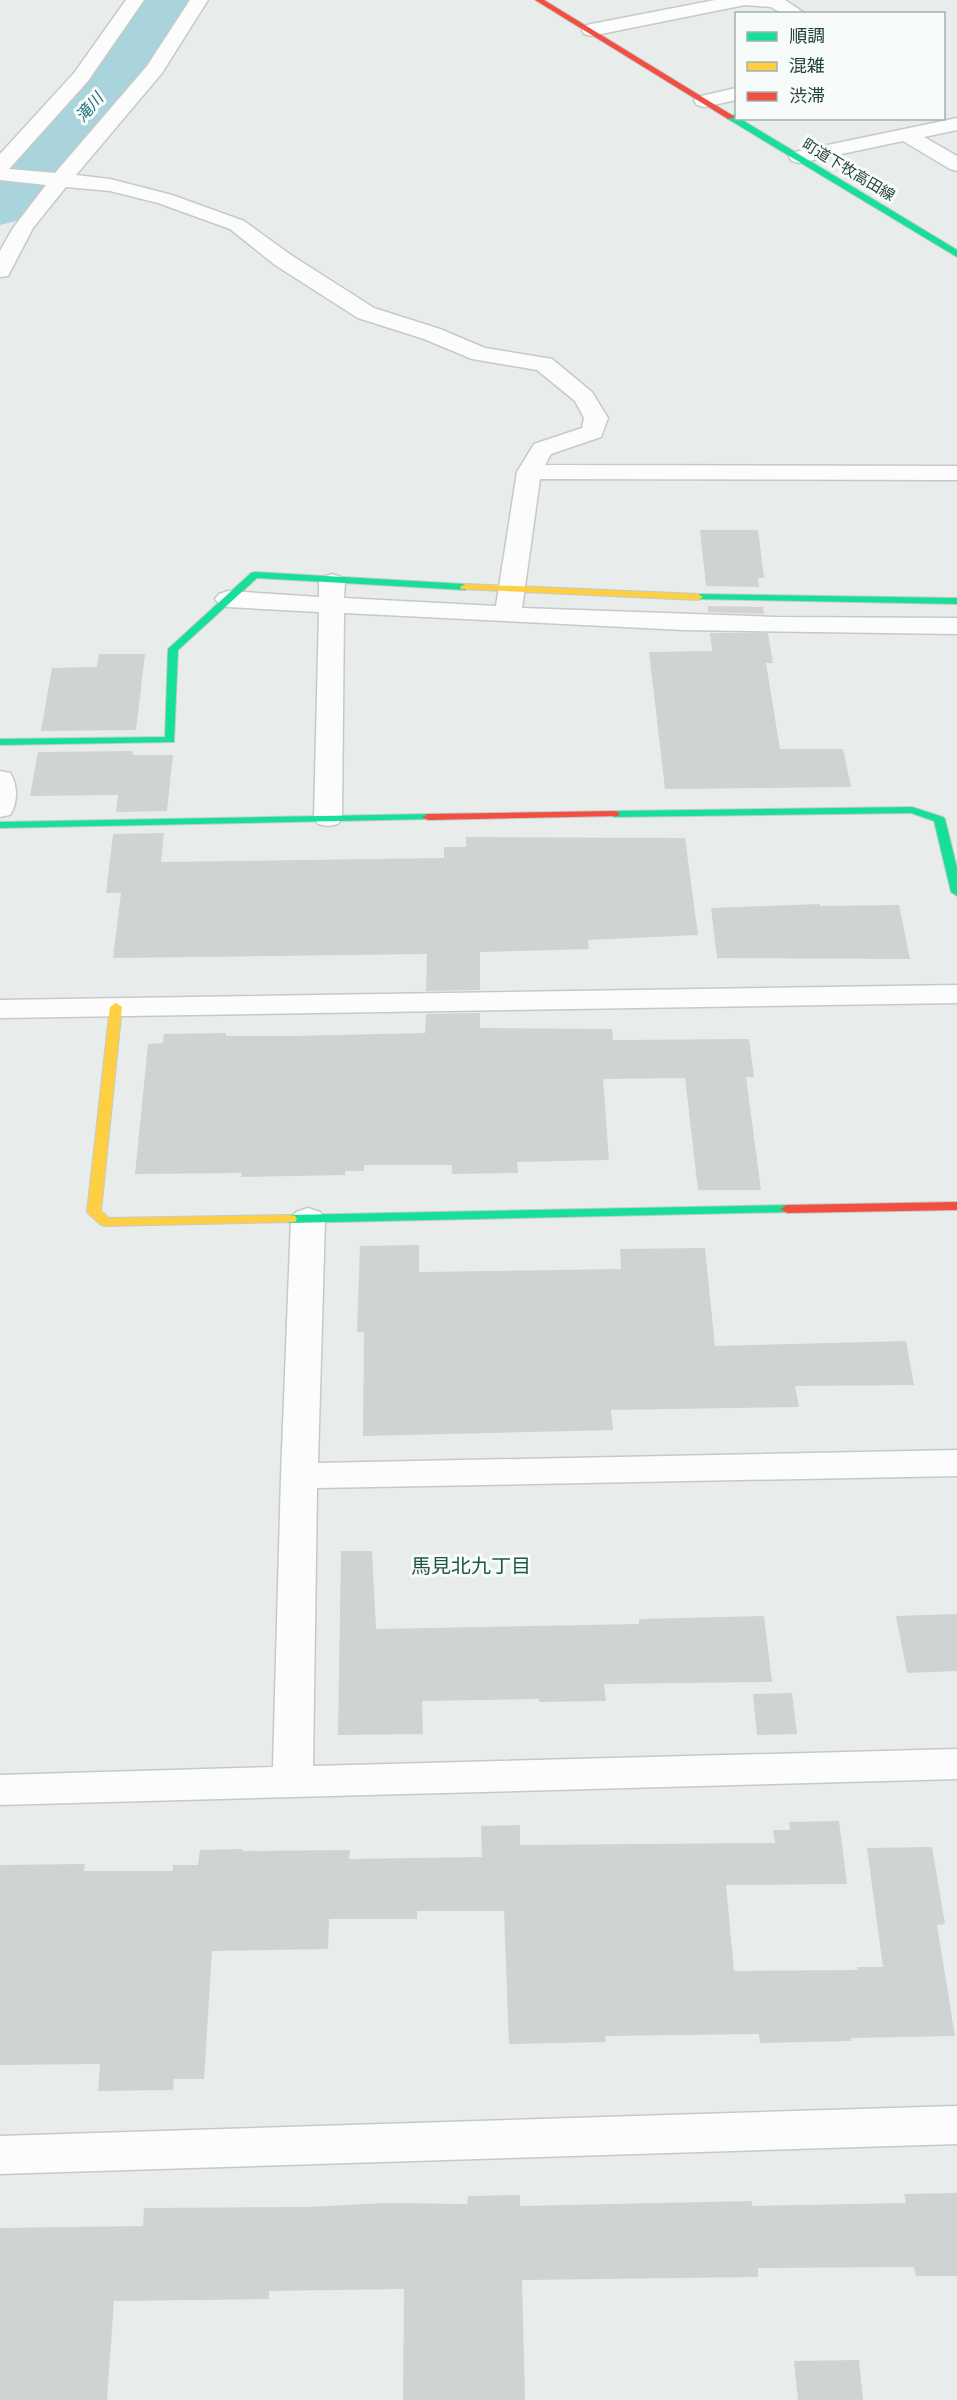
<svg xmlns="http://www.w3.org/2000/svg" width="957" height="2400" viewBox="0 0 957 2400" font-family="'Noto Sans','Noto Sans JP',sans-serif">
<style>
.lines{fill:none;stroke-linecap:round;stroke-linejoin:round}
.river{fill:#a9d4db;fill-rule:evenodd}
.building{fill:#cfd4d2}
.street-casing{stroke:#c5cac8;stroke-width:3}
.fast-casing{stroke:#c3cbc8;stroke-width:2}
.slow-casing{stroke:#c3cbc8;stroke-width:2}
.jam-casing{stroke:#c3cbc8;stroke-width:2}
.street{fill:#fcfcfc;fill-rule:evenodd}
.fast{fill:#16e098;fill-rule:evenodd}
.slow{fill:#ffcf43;fill-rule:evenodd}
.jam{fill:#f24e42;fill-rule:evenodd}
.labels{text-anchor:middle;dominant-baseline:central;stroke-width:6;stroke-linejoin:round;paint-order:stroke}
.far-street-label{font-size:15px;fill:#24423a;stroke:#f7fbf9}
.far-water-label{font-size:16px;font-style:italic;fill:#1c6f80;stroke:#f7fbf9}
.neighbourhood-label{font-size:20px;fill:#1f5548;stroke:#f7fbf9}
</style>
<rect width="100%" height="100%" fill="#e8edeb"/>
<g class="lines">
<!-- river -->
<path class="river" d="M144 0H194L131 91 20 220 0 225V174L95 69Z"/>
</g>
<!-- building -->
<path class="building" d="M700 530H758L764 578H758L759 587 706 586Z
M708 606 763 607 764 614 708 612Z
M710 633H768L773 663H766L780 749H843L851 787 665 789 649 652 712 651Z
M99 654H145L136 730 41 731 52 668 97 667Z
M133 751V755H173L167 811 116 812 118 795 30 796 38 752Z
M164 833 161 862 444 858V847H466V837L685 838 698 935 588 940 589 949 480 952V990L426 991 427 954 113 958 121 893H106L113 834Z
M820 904V906L899 905 910 959 717 958 711 908Z
M480 1013V1028L612 1029 613 1040 749 1039 754 1077H746L761 1190H698L685 1078 603 1079 609 1160 517 1162 518 1173 452 1174V1165H364V1171H345V1175L241 1177 242 1173 135 1174 148 1044 163 1043 164 1034 226 1033V1036H293L425 1033 426 1014Z
M419 1245V1272L621 1269 620 1249 705 1248 715 1346 906 1341 914 1385 795 1386 799 1407 611 1410 613 1430 363 1436 364 1332H357L360 1246Z
M341 1551H372L376 1629 639 1624V1619L764 1616 772 1682 604 1684 606 1701 539 1702V1699L422 1701 423 1734 338 1735Z
M957 1614V1671L907 1673 896 1616Z
M792 1693 797 1734 757 1735 753 1694Z
M839 1821 847 1884 726 1885 734 1971 858 1970 857 1967H883L867 1848 932 1847 945 1924 937 1925 955 2036 851 2038V2041L760 2043 759 2034 605 2036 606 2042 509 2044 504 1911H417V1919H329L328 1949 212 1951 204 2079H174L173 2090 98 2091 100 2064 0 2065V1865L85 1864 84 1871H173V1865H198L200 1850 243 1849 242 1851 350 1850 349 1859 482 1857 481 1826 520 1825V1845L775 1843 773 1830H790L789 1822Z
M957 2193V2276H916L914 2267 758 2268V2277L522 2280 525 2400H403L404 2289 269 2291V2299L114 2301 107 2400H0V2228L143 2226 144 2208 306 2207 387 2203 467 2204 468 2196 520 2195V2206L752 2201V2206L906 2203 904 2194Z
M859 2360 863 2400H798L794 2361Z"/>
<g class="lines">
<defs>
<path id="street" d="M126 0H144L88 81 9 169 55 173 147 66 190 0H208L162 73 76 175 110 179 172 195 244 221 291 255 374 308 440 329 485 348 552 359 592 392 608 418 601 437 551 454 545 465 957 466V480L540 479 522 608 775 617 957 618V634L684 630 344 613 342 818 338 824 328 826 318 824 314 818 319 612 228 607 219 604 215 599 219 594 228 591 319 597V582L323 577 332 574 341 577 345 582 344 598 496 606 517 472 534 444 582 428 584 418 575 401 537 370 472 359 424 339 358 318 275 265 230 229 158 203 110 191 66 187 33 228 8 276 0 277V251L13 228 46 185 0 180V154L74 73Z
M715 0H785L806 14H783L771 7 745 5 591 36 584 34 582 30 584 26 591 24Z
M736 88V100L704 107 697 105 694 101 697 97Z
M957 118V130L924 137 957 156V171L950 169 903 141 799 163 792 161 789 157 792 153 799 151Z
M0 771 10 773C18 785 18 803 10 815L0 817Z
M957 985V1003L0 1018V1000Z
M308 1208 320 1212 325 1219 318 1463 957 1450V1476L317 1488 313 1766 957 1749V1779L0 1805V1775L273 1767 281 1476 291 1219 296 1212Z
M957 2106V2144L0 2174V2136Z"/>
<path id="fast" d="M728 115H734L957 250V257L728 119Z
M255 572 465 584 470 587 465 590 257 578 178 650 174 742 0 745V739L165 737 168 649 251 573Z
M698 594 957 598V604L694 599 693 597Z
M912 807 943 817 945 819 957 868V896L951 892 934 821 911 813 614 817 608 814 614 811Z
M428 814 434 817 432 819 0 828V822Z
M787 1205 794 1209 792 1212 290 1223 283 1219 290 1215Z"/>
<path id="slow" d="M465 584 698 594 703 597 698 600 461 589 460 587Z
M116 1003 122 1007 101 1211 109 1218 290 1215 295 1216 297 1219 295 1222 106 1226 101 1225 87 1212 110 1007Z"/>
<path id="jam" d="M535 0H544L735 117 728 119Z
M614 811 618 812 620 814 618 816 428 820 422 817 428 814Z
M957 1202V1210L787 1213 780 1209 787 1205Z"/>
</defs>
<!-- street casing -->
<use href="#street" class="street-casing"/>
<!-- fast casing -->
<use href="#fast" class="fast-casing"/>
<!-- slow casing -->
<use href="#slow" class="slow-casing"/>
<!-- jam casing -->
<use href="#jam" class="jam-casing"/>
<!-- street -->
<use href="#street" class="street"/>
<!-- fast -->
<use href="#fast" class="fast"/>
<!-- slow -->
<use href="#slow" class="slow"/>
<!-- jam -->
<use href="#jam" class="jam"/>
</g>
<g class="labels">
<!-- far-street labels -->
<g class="far-street-label">
<text transform="translate(849 169) rotate(31)">町道下牧高田線</text>
</g>
<!-- far-water labels -->
<g class="far-water-label">
<text transform="translate(89 107) rotate(-49)">滝川</text>
</g>
<!-- neighbourhood labels -->
<g class="neighbourhood-label">
<text x="471" y="1565">馬見北九丁目</text>
</g>
</g>
<!-- legend -->
<rect x="735" y="12" width="210" height="108" fill="#f7fbf9" stroke="#a3b1ad" stroke-width="1.5"/>
<rect x="747" y="32" width="30" height="9" fill="#16e098" stroke="#a3b1ad" stroke-width="1.5"/>
<text x="789" y="42" font-size="18" fill="#24423a">順調</text>
<rect x="747" y="62" width="30" height="9" fill="#ffcf43" stroke="#a3b1ad" stroke-width="1.5"/>
<text x="789" y="72" font-size="18" fill="#24423a">混雑</text>
<rect x="747" y="92" width="30" height="9" fill="#f24e42" stroke="#a3b1ad" stroke-width="1.5"/>
<text x="789" y="102" font-size="18" fill="#24423a">渋滞</text>
</svg>
